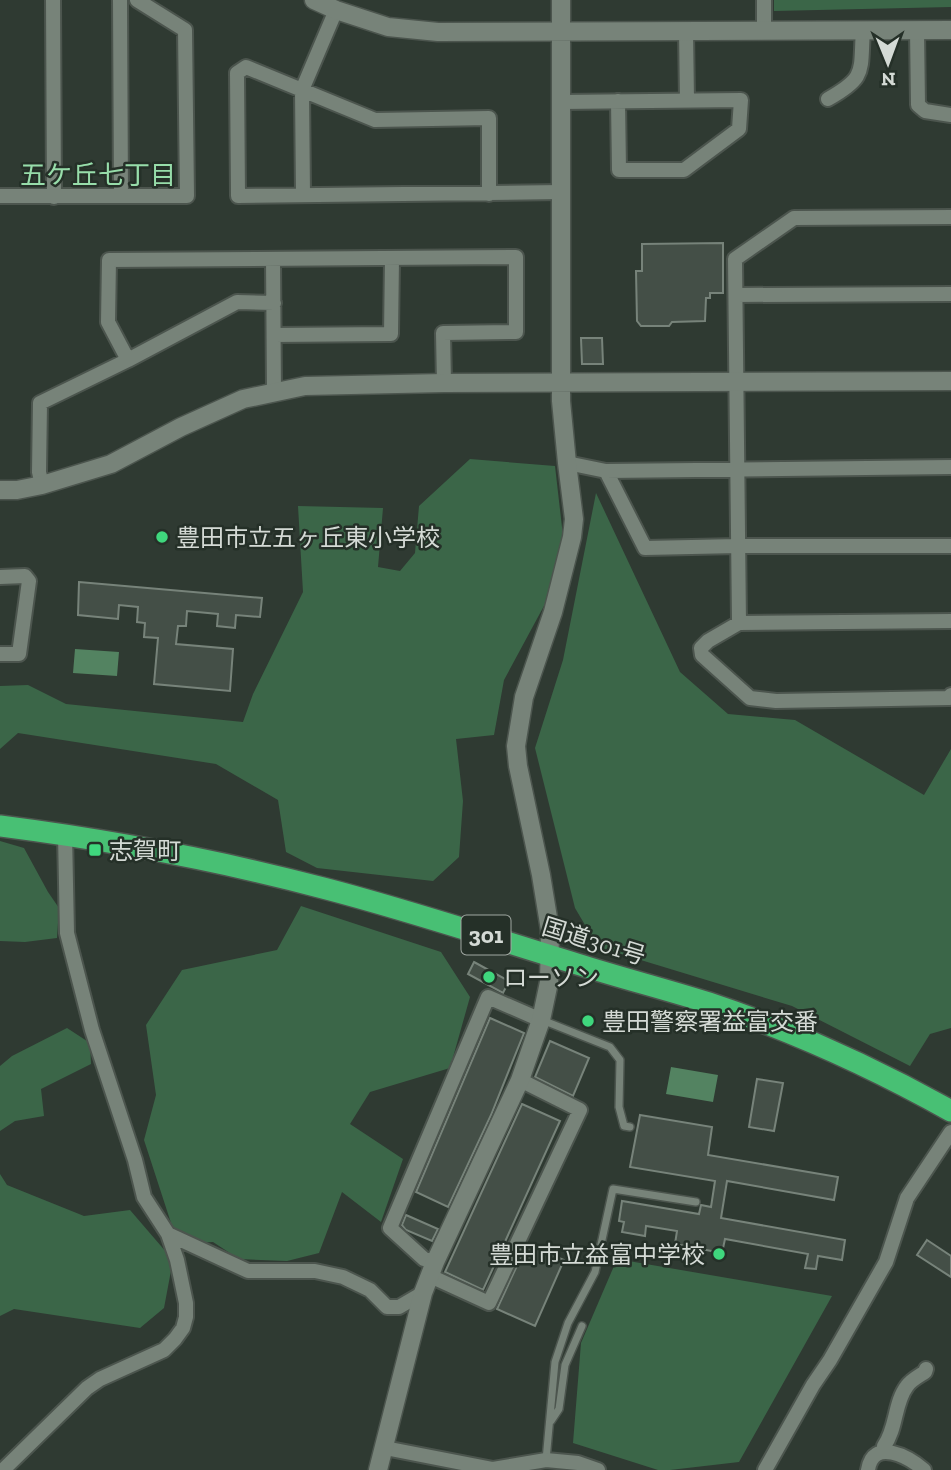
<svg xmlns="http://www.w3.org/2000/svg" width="951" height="1470" viewBox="0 0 951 1470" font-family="'Zilla Slab','Noto Sans JP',serif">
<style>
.green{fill:#3b6648}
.water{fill:#538361}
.building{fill:#444f47;stroke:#77837a;stroke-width:2}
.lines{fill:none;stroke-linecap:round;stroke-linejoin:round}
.lane-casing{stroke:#4c554e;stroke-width:10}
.street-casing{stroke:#4c554e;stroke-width:18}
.secondary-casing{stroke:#4c554e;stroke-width:21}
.highway-casing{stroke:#4c554e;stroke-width:24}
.lane{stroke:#778379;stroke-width:7}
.street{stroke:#778379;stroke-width:14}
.secondary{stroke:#778379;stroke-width:18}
.highway{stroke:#48c074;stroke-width:21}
.poi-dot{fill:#3fd77d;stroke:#253028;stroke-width:2.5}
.labels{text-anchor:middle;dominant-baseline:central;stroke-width:5;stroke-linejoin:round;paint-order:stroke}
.shield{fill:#253028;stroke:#a0a7a1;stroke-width:2}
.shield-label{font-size:23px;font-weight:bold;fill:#d4dad5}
.poi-label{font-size:24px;fill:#d4dad5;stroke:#253028;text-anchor:start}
.street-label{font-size:24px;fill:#d4dad5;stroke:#253028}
.neighbourhood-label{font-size:26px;fill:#97ddaa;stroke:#253028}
</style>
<rect width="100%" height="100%" fill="#2f3a32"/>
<!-- green -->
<path class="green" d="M774 0H951V7L774 11Z
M470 459 555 466 563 536 545 604 504 680 494 735 456 739 463 801 459 857 433 881 317 868 286 852 278 800 216 764 18 733 0 749V686L28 685 66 704 243 722 253 694 303 592 298 506 383 508 378 567 400 571 415 553 419 506Z
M596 493 680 672 728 714 795 720 924 795 951 749V1028L930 1034 910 1066 792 1006 598 947 575 908 535 748 563 660Z
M0 841 24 848 48 892 59 908 57 938 25 942 0 941Z
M301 906 441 952 470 997 450 1068 370 1092 350 1124 403 1159 381 1222 342 1192 319 1253 287 1261 239 1259 213 1242 192 1243 172 1226 144 1140 156 1095 146 1025 182 970 277 950Z
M67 1028 90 1043 91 1064 41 1089 44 1116 15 1121 0 1131V1066L12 1056Z
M0 1174 7 1185 84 1216 130 1210 173 1260 164 1308 140 1328 14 1309 0 1316Z
M617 1259 832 1296 739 1462 670 1470H658L573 1443 581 1343Z"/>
<!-- water -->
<path class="water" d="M75 649 119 652 117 676 73 673Z
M671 1067 718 1075 713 1102 666 1094Z"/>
<!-- building -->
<path class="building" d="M723 243V293H710V298H706L705 321 672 322 669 326H641L637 321 636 271H642V244Z
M581 338H602L603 364H582Z
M79 582 262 598 260 617 236 615 235 628 217 626 218 614 187 611 186 626H178L176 644 233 649 230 691 154 684 158 638 144 637 145 623 137 622 138 607 119 605 118 619 78 615Z
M474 962 509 981 503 993 468 974Z
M490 1018 524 1033 491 1115 448 1207 416 1192Z
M550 1041 589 1058 573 1096 535 1077Z
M757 1079 783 1083 774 1131 749 1127Z
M522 1104 560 1121 483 1290 445 1272Z
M640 1115 712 1127 708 1155 838 1177 834 1200 727 1181 721 1218 845 1240 842 1260 818 1256 816 1269 805 1268 808 1254 725 1239 722 1253 675 1244 677 1231 646 1226 645 1236 622 1232 624 1222 619 1221 622 1201 699 1214 701 1205 711 1207 715 1181 630 1167Z
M406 1215 438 1229 432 1241 406 1230 402 1225Z
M927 1240 951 1256V1277L917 1255Z
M527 1244 564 1260 535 1326 497 1309Z"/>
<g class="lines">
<defs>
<path id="lane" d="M542 1020 610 1047 620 1060 619 1107 624 1126 630 1127
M551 1421 559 1409 565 1365 582 1326
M546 1460 555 1362 568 1323 595 1272 613 1189 696 1202"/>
<path id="street" d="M53 0 54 197
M120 0 121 196
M764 0V30
M917 30 918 105 925 111 951 115
M686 31 687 100
M828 99C867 77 860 72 863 30
M561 102 741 100 739 129 684 170H619L618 101
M489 194V118L375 120 246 67 237 73 238 196 561 192
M303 195 302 90 336 10
M0 196H187L185 30 137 0
M951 217 794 218 735 259 739 623 708 641 701 648 702 655 750 698 776 701 949 698 951 695
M273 259 274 392
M736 295 951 294
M274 335 391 334 392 259
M128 360 108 322 109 260 516 257V332L443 333 444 383
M567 463 606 471 951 467
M606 471 645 548 738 546H951
M42 485 39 472 40 403 128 360 237 302 274 303
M0 577 25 576 29 581 19 654H0
M739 623 951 621
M168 1234 248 1271H315L343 1277 370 1290 387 1307H399L423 1293
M435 1262 424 1259 390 1228 488 997 541 1020
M430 1276 489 1303 580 1110 520 1080
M385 1448 493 1469 546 1460 578 1463 598 1470
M886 1452 884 1446C897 1428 894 1403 907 1386 911 1380 919 1376 925 1372L926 1369
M3 1470 87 1388 100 1379 164 1350 175 1339 183 1328 186 1317V1303L177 1260 168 1234 144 1197 135 1160 92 1030 67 933 65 834
M765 1470 813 1385 830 1360 886 1262 907 1198 951 1132
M868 1470C873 1437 909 1457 924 1470"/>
<path id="secondary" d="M314 0 336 10 388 27 438 32 951 30
M0 490H17L42 485 111 464 181 427 243 399 305 386 444 383 951 381
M378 1470 423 1293 435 1262 520 1080 541 1020 549 982 550 930 541 875 518 766 516 746 524 697 553 612 572 537 574 519 567 463 561 401V0"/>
<path id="highway" d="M0 826C109 840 217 860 323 888 408 910 492 938 577 964 621 978 665 989 709 1003 793 1031 874 1068 951 1111"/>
</defs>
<!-- lane casing -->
<use href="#lane" class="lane-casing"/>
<!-- street casing -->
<use href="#street" class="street-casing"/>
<!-- secondary casing -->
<use href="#secondary" class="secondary-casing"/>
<!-- highway casing -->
<use href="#highway" class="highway-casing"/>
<!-- lane -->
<use href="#lane" class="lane"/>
<!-- street -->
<use href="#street" class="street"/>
<!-- secondary -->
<use href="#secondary" class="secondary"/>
<!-- highway -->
<use href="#highway" class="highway"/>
</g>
<!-- markers -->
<g class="poi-dot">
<circle cx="162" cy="537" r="7"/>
<rect x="88" y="843" width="14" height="14" rx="3.5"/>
<circle cx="489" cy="977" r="7"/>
<circle cx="588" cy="1021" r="7"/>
<circle cx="719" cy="1254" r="7"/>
</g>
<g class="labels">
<!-- shield labels -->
<rect class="shield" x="461.5" y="915.5" width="49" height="39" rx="5"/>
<g class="shield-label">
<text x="486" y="935">301</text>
</g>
<!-- poi labels -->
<g class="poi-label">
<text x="176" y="537">豊田市立五ヶ丘東小学校</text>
<text x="109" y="850">志賀町</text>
<text x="503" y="977">ローソン</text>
<text x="602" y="1021">豊田警察署益富交番</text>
<text x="705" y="1254" text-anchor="end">豊田市立益富中学校</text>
</g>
<!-- street labels -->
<g class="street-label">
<text transform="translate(594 941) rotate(17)">国道301号</text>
</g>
<!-- neighbourhood labels -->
<g class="neighbourhood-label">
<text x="98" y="175">五ケ丘七丁目</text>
</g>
</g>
<!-- north arrow -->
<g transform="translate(888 63) rotate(179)" stroke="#253028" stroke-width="5" paint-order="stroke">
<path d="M0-5L12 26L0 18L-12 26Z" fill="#d4dad5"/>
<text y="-10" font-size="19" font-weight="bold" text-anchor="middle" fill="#d4dad5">N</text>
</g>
</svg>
